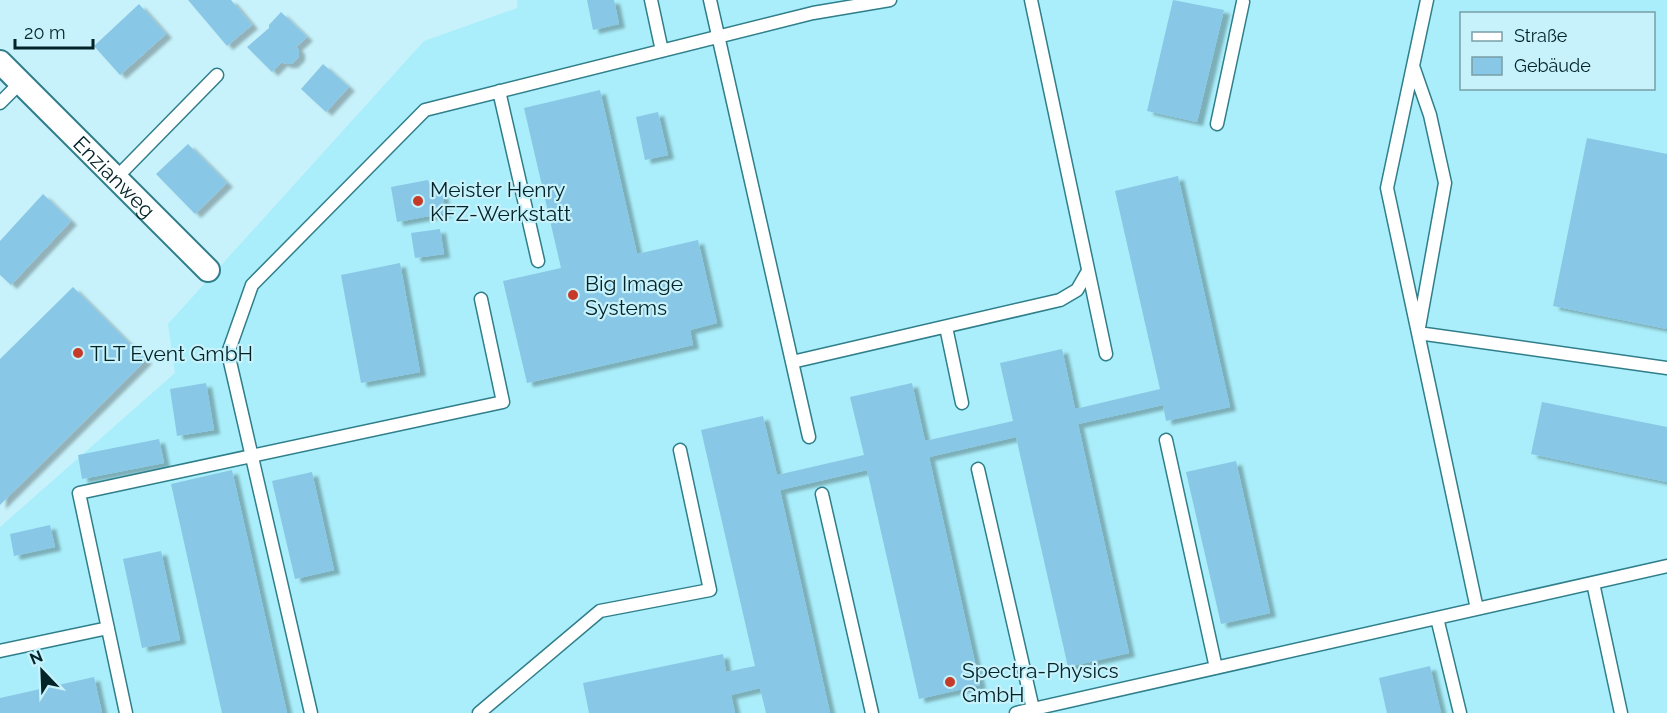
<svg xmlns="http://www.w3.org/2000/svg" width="1667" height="713" viewBox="0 0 1667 713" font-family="Raleway,sans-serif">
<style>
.built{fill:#a9eefa;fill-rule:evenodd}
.building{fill:#89c7e6;filter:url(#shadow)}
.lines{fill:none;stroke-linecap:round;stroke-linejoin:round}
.lane-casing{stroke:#2f7e8a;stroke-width:15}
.street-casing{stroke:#2f7e8a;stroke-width:26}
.lane{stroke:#fff;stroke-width:12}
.street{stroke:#fff;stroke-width:22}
.poi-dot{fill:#c63a2a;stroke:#c7f2fb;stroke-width:2}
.labels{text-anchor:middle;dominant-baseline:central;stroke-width:4.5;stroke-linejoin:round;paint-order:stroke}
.street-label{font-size:21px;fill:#022328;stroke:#c7f2fb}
.poi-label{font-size:21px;fill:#022328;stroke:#c7f2fb;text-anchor:start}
</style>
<defs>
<filter id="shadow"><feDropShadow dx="6" dy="4" stdDeviation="1.5" flood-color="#0004"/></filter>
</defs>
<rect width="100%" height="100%" fill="#c7f2fb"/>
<!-- built -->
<path class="built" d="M517 0H1667V713H0V527L175 373 168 324 424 41 517 8ZM1462 14H1654V88H1462Z"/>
<!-- building -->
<path class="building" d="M188 0H231L252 25 227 46Z
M587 0H614L619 24 593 30Z
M1173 0 1224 10 1197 122 1147 111Z
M139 4 166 34 120 75 94 46Z
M281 12 307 37 296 47 299 50V57L292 64H285L282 62 272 72 247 47 269 28V25Z
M323 64 349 87 326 112 301 89Z
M600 90 637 254 698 240 717 323 690 330 693 345 527 383 503 281 561 268 524 108Z
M658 112 668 155 645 160 636 117Z
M1587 138 1667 154V329L1553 306Z
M188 144 227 183 195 214 156 174Z
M1178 176 1230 407 1166 421 1163 405 1078 424 1129 653 1068 667 1016 437 929 457 980 685 919 699 867 470 780 490 830 713H766L760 688 731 695 735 713H589L583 683 723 654 726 672 755 666 701 430 763 416 777 475 864 455 850 397 912 383 925 441 1013 421 1000 363 1062 349 1075 409 1160 389 1115 191Z
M428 180 431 188 441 187 446 213 397 222 391 187Z
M43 194 71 221 11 285 0 275V241Z
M440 229 444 254 415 258 411 233Z
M400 263 420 372 361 383 341 275Z
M73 287 146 360 0 505V359Z
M206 383 214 430 177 436 170 389Z
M1542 402 1667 427V482L1531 454Z
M159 439 164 463 82 479 78 455Z
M1236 461 1270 613 1221 624 1186 472Z
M232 470 287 713H222L171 484Z
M312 472 334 570 295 579 272 481Z
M50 525 55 547 14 556 10 534Z
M161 551 180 640 142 648 123 559Z
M1430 666 1441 713H1387L1379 678Z
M94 677 102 713H0V698Z"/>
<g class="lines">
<defs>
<path id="lane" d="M651 0 662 51
M710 0 809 437
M1031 0 1106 354
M1427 0 1387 188 1477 609
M1413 66 1430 115 1445 183 1418 333 1667 368
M499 91 538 261
M0 103 20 83
M1217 124 1243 2
M116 178 217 75
M946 327 962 403
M792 362 1060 300 1077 290 1088 271
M1166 440 1216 668
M978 469 1033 709
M822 494 872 713
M1593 583 1621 713
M1437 618 1460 713
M0 651 108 628
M126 713 79 493 503 402 481 299
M311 713 228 353 252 285 425 110 813 13 890 0
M479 713 600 611 710 590 680 450
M1016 713 1667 566"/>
<g id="street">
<path id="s1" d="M0 62 208 270"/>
</g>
</defs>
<!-- lane casing -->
<use href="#lane" class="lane-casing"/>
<!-- street casing -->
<use href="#street" class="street-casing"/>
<!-- lane -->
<use href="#lane" class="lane"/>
<!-- street -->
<use href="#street" class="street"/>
</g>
<!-- markers -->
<g class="poi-dot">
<circle cx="418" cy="201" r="6"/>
<circle cx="573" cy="295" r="6"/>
<circle cx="78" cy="353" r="6"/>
<circle cx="950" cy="682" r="6"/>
</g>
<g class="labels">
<!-- street labels -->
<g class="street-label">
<text stroke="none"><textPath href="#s1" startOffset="162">Enzianweg</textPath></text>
</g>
<!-- poi labels -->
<g class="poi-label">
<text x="430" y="189">Meister Henry<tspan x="430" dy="24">KFZ-Werkstatt</tspan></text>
<text x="585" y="283">Big Image<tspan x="585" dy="24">Systems</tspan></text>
<text x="90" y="353">TLT Event GmbH</text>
<text x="962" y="670">Spectra-Physics<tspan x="962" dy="24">GmbH</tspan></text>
</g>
</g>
<!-- legend -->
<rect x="1460" y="12" width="195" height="78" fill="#c7f2fb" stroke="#789fa7" stroke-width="1.5"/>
<rect x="1472" y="32" width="30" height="9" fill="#ffffff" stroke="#789fa7" stroke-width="1.5"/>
<text x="1514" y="42" font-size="18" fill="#022328">Straße</text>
<rect x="1472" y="57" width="30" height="18" fill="#89c7e6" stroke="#789fa7" stroke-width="1.5"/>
<text x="1514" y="72" font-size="18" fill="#022328">Gebäude</text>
<!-- north arrow -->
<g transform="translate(42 671) rotate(337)" stroke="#c7f2fb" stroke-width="4.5" paint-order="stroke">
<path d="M0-4.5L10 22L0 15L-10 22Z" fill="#022328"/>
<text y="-9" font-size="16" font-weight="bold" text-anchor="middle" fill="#022328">N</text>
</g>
<!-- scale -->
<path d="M15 39v9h78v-9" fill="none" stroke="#022328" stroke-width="3"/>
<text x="24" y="39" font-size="18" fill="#022328" stroke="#c7f2fb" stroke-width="4.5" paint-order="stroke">20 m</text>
</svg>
